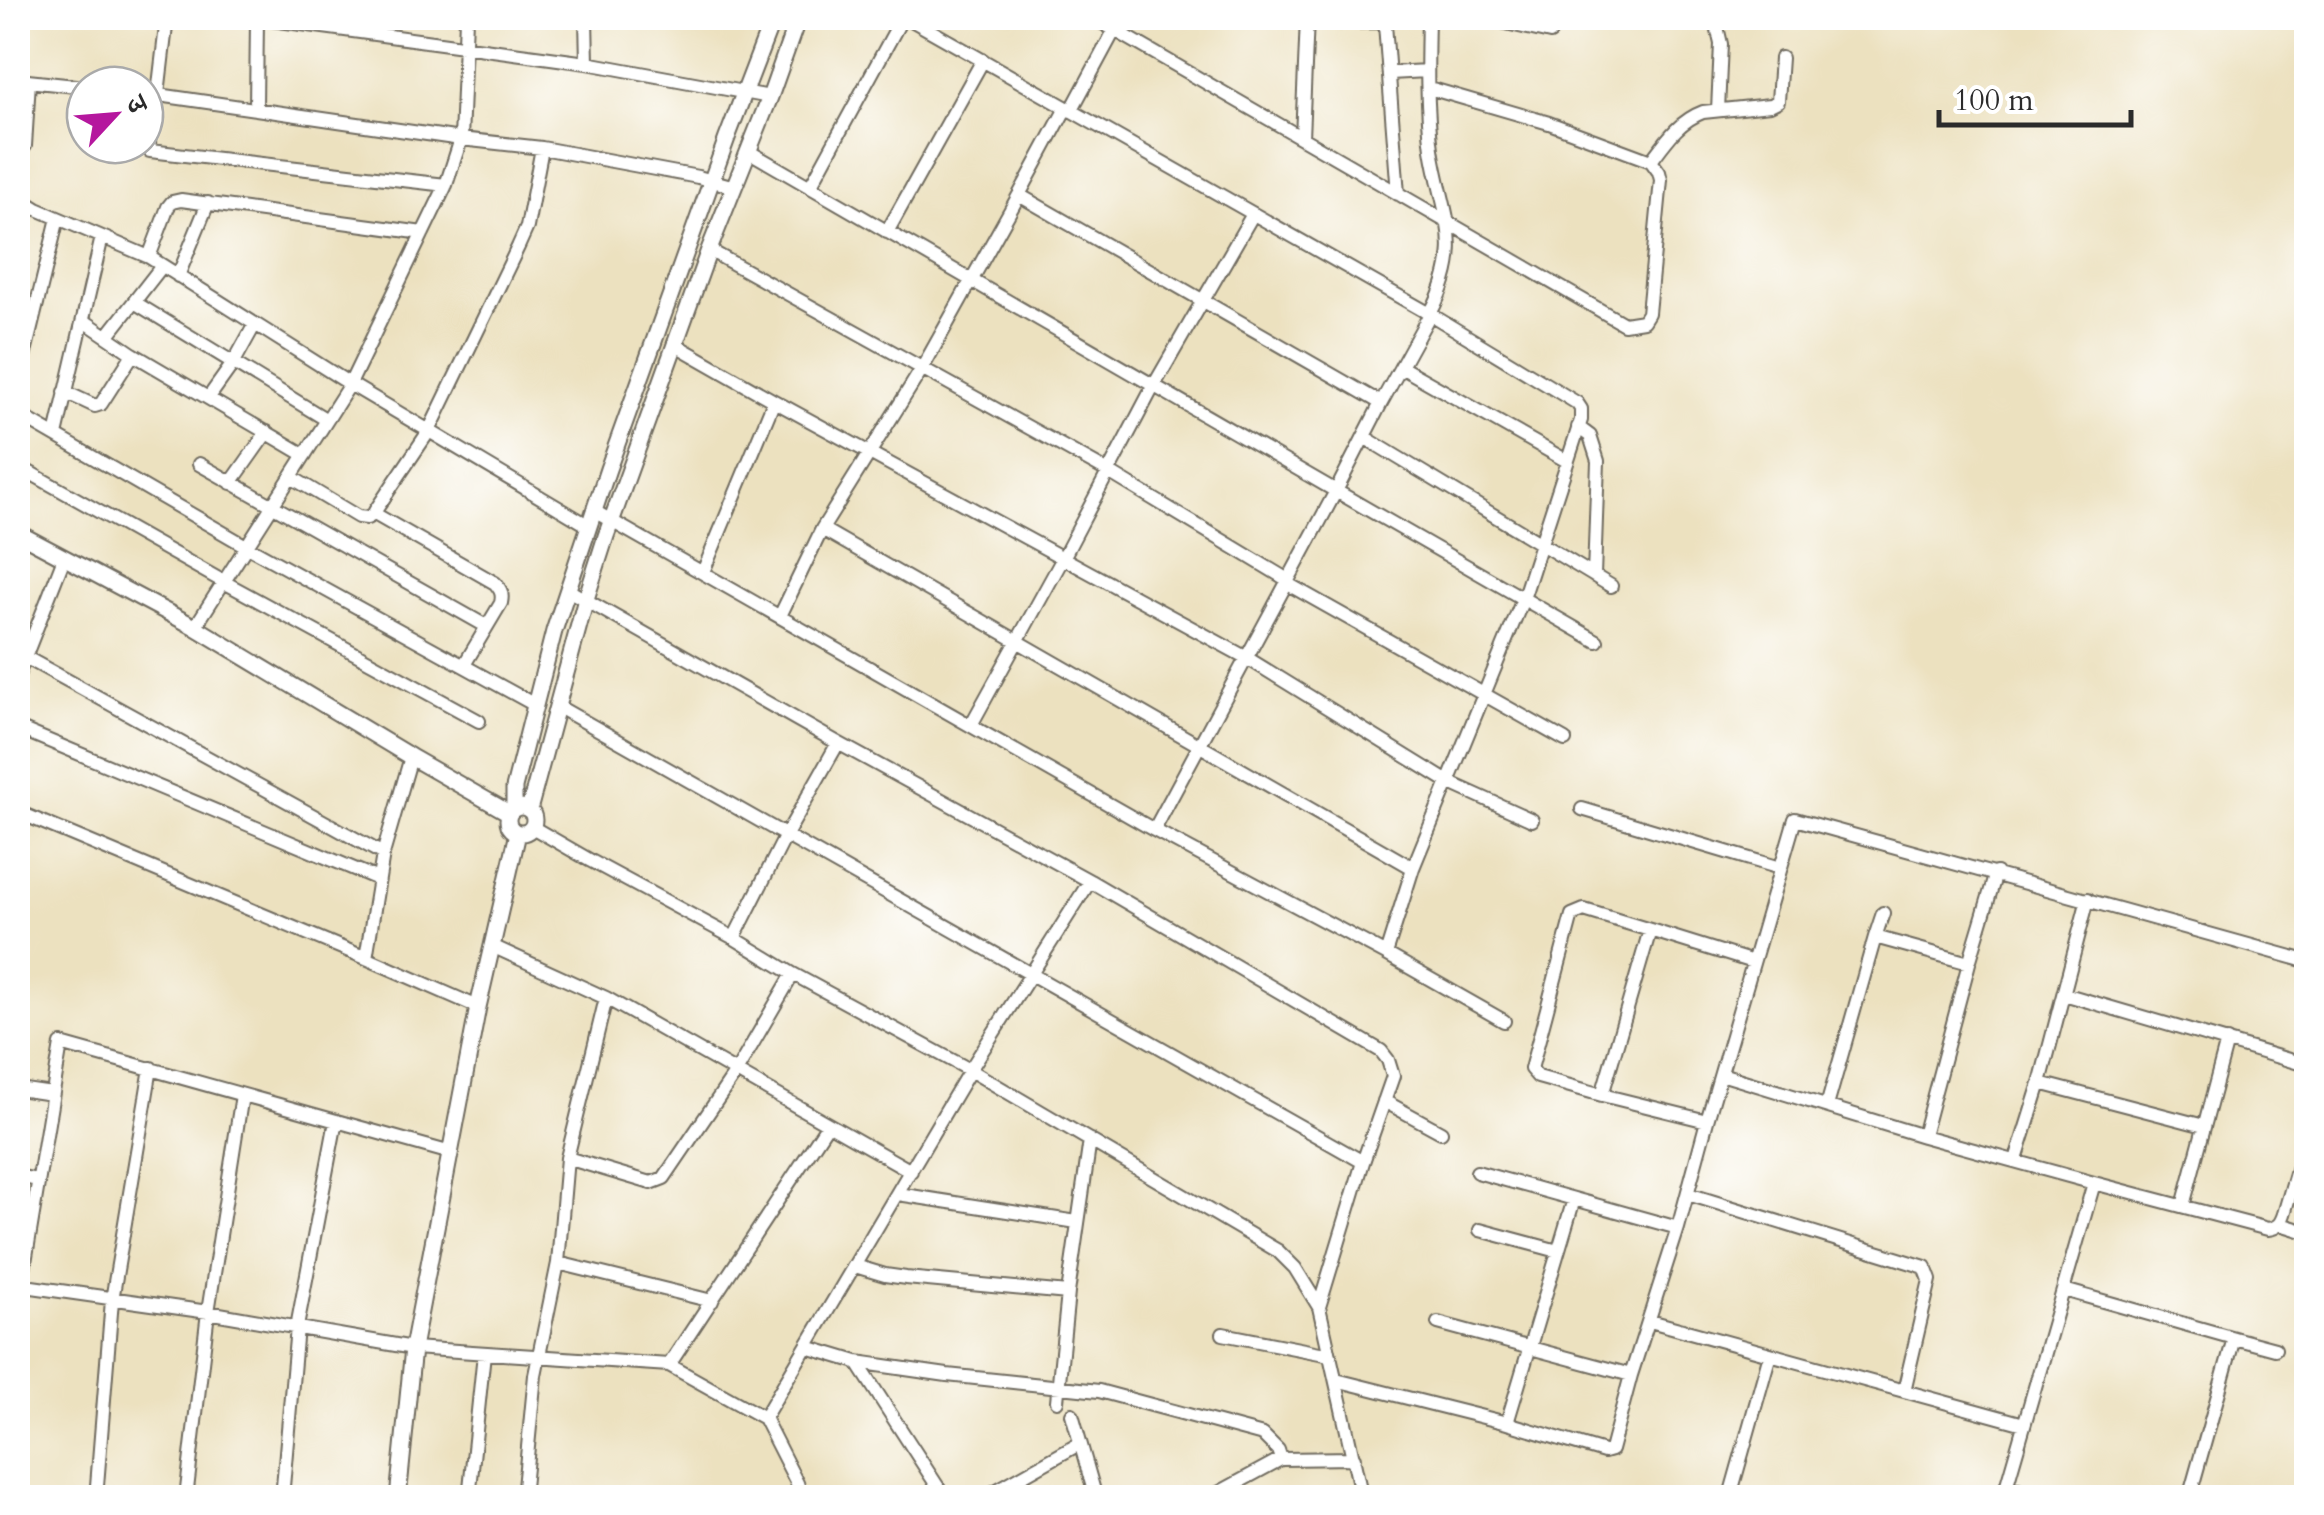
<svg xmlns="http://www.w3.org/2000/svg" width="2324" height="1515" viewBox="0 0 2324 1515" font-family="Cardo,'Noto Serif Devanagari',serif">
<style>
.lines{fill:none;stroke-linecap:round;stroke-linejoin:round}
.minor-casing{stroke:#6f6b5f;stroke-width:16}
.tertiary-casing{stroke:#6f6b5f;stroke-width:19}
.minor{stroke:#fff;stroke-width:12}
.tertiary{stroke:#fff;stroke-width:15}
</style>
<rect width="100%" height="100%" fill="#fff"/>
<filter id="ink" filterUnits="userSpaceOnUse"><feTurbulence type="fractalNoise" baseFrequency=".01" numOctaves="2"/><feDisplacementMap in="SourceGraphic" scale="20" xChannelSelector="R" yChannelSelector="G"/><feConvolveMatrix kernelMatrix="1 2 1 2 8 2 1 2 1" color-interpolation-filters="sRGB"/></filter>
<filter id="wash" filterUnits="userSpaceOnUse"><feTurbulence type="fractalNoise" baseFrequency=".0048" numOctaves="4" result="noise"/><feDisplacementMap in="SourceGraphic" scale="40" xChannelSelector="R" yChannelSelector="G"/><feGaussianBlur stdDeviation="2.25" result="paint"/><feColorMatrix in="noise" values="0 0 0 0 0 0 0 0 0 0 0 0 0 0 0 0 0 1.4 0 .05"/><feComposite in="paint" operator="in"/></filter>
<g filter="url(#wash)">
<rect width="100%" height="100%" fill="#ece1bf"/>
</g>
<g filter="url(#ink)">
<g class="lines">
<defs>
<path id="minor" d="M167 18 158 94 148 134 150 151 446 185
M586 18 587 63 770 97
M908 18 1430 314 1381 403
M1094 18 1624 324 1643 321 1648 313 1661 180 1659 172 1651 161 1549 123 1429 88
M1484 18 1550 33
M1715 18 1721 44 1718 110
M1307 24 1377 22 1385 24 1398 194
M1390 73 1427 71
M18 80 85 87
M145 93 461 139 542 148 698 177 735 187
M256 107 257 18 587 63
M1071 111 1121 18
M1302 138 1307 18
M748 151C944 265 1140 379 1336 491L1381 403 1019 195 923 367 822 529 780 616
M18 154 25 146 29 81
M1651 161C1666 141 1679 121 1703 112L1770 105 1778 101 1781 58
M810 187 902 18
M1019 195 1066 108
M18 197 37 209 149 257 350 384 589 526
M887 232 983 60
M709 250 1107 471 1288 580
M149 257 168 207 172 202 181 200 423 233
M178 276 208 203
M134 302 327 420
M83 320 133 354 305 455
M108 335 162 266
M674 344 774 401 1247 658 1448 782 1532 820
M1401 367 1567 461
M18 381 58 218
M65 392 95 406 101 404 133 354
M209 397 234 362 255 324
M18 414 246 546 535 705
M1578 427 1590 436 1598 461 1594 576
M56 435 102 237
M1364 437 1611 586
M199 464 486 626
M18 466 224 582 479 721
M291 477 358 517 367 518 376 513
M231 483 267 432
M594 511 1154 830 1336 491 1597 641
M822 529 1413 868
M703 572 774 401
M1286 583 1565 740
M568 590 838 743 1090 881 1381 1051 1388 1060 1393 1076 1363 1162 1319 1307
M195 627 350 384 446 185 461 139 466 18
M25 657 383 854
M464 665 501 603C503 594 501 590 495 583L378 516 375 511 429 431 518 247 527 227 542 148
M18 675 64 558
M557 706 1363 1162
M971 725 1063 558 1153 387 1253 214
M18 728 378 879
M1582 809 1780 868
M18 812 366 958 478 1007
M532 827 591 861 734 938 793 974 970 1070 1278 1251 1295 1268 1319 1307 1362 1498
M1154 830 1386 954 1413 868 1523 599 1581 420V409L1577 403 1430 314C1467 245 1443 218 1432 149 1426 106 1427 61 1428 18
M1875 937 1883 913
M734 938 786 835 838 743
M492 946 606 998 911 1171
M1386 954 1504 1021
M366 958 383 854 411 757
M2064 994 2306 1065
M1721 1074 1923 1136 2094 1183 2003 1498
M2040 1083 2204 1126
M18 1089 52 1094
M1602 1095 1538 1077 1531 1069 1572 915 1584 910 1650 930
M1384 1101 1441 1132
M1827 1106 1875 937 1969 963 1996 873
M1707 1121 1602 1095 1650 930 1753 962
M1923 1136 1969 963
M567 1158 651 1183 664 1178 736 1072 793 974
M2016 1160 2040 1083 2088 899
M1477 1172 1678 1228
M18 1176 37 1180
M2094 1183 2268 1229C2278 1228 2281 1223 2284 1214L2306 1139
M898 1194 1077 1222
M1688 1194 1925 1267 1930 1280 1904 1391
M2183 1206 2227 1041
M2280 1224 2306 1232
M1480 1230 1558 1251
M558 1263 712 1301
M855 1266 885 1275 906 1278 1068 1293
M18 1285 208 1312 413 1348 669 1365 764 1418 797 1483 802 1498
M2064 1290 2234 1338 2189 1498
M18 1305 61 1044 451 1153
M1650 1321 2024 1424
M1438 1323 1631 1375
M1223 1334 1330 1355
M2234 1338 2275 1349
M807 1347 857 1362 947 1375 1099 1391 1263 1435 1278 1450 1281 1459
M857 1362 945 1498
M669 1365 828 1124
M1336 1380 1507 1423 1604 1452 1611 1450 1631 1375 1678 1228 1707 1121 1795 819 2306 961
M1057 1401 1068 1293 1090 1140
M1072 1414 1096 1498
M764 1418 970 1070 1090 881
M1507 1423 1574 1199
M2007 1486 2049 1498
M96 1498 112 1300 151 1068
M186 1498 208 1312 242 1095
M282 1498 297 1327 336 1121
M469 1498 484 1353
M523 1498 535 1375 558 1263 567 1158 606 998
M983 1498 1079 1444
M1209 1498 1281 1459 1354 1458
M1733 1498 1730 1496 1770 1354"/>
<path id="tertiary" d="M18 533 195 627 411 757 509 813
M508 820a13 13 0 1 1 26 0a13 13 0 1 1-26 0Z
M514 809V788L554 631 608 469 727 138 773 18
M529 810 586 599 606 536 709 250 770 97 798 18
M398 1498 413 1348 478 1007 518 833"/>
</defs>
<!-- minor casing -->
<use href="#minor" class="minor-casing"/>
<!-- tertiary casing -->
<use href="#tertiary" class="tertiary-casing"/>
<!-- minor -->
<use href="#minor" class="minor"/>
<!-- tertiary -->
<use href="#tertiary" class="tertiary"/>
</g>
</g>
<!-- margin -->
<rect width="2324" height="1515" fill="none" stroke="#fff" stroke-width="60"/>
<!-- north arrow -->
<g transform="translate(115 115) rotate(64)"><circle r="48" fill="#ffffff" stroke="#aaaaaa" stroke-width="2.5"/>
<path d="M0-8L18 38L0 25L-18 38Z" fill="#b5179e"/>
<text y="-15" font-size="28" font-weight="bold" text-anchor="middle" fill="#2b2b2b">उ</text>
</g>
<!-- scale -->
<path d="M1939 110v15h192v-15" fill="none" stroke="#2b2b2b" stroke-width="5"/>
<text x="1954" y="110" font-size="30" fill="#2b2b2b" stroke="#ffffff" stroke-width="8" paint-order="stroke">100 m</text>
</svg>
